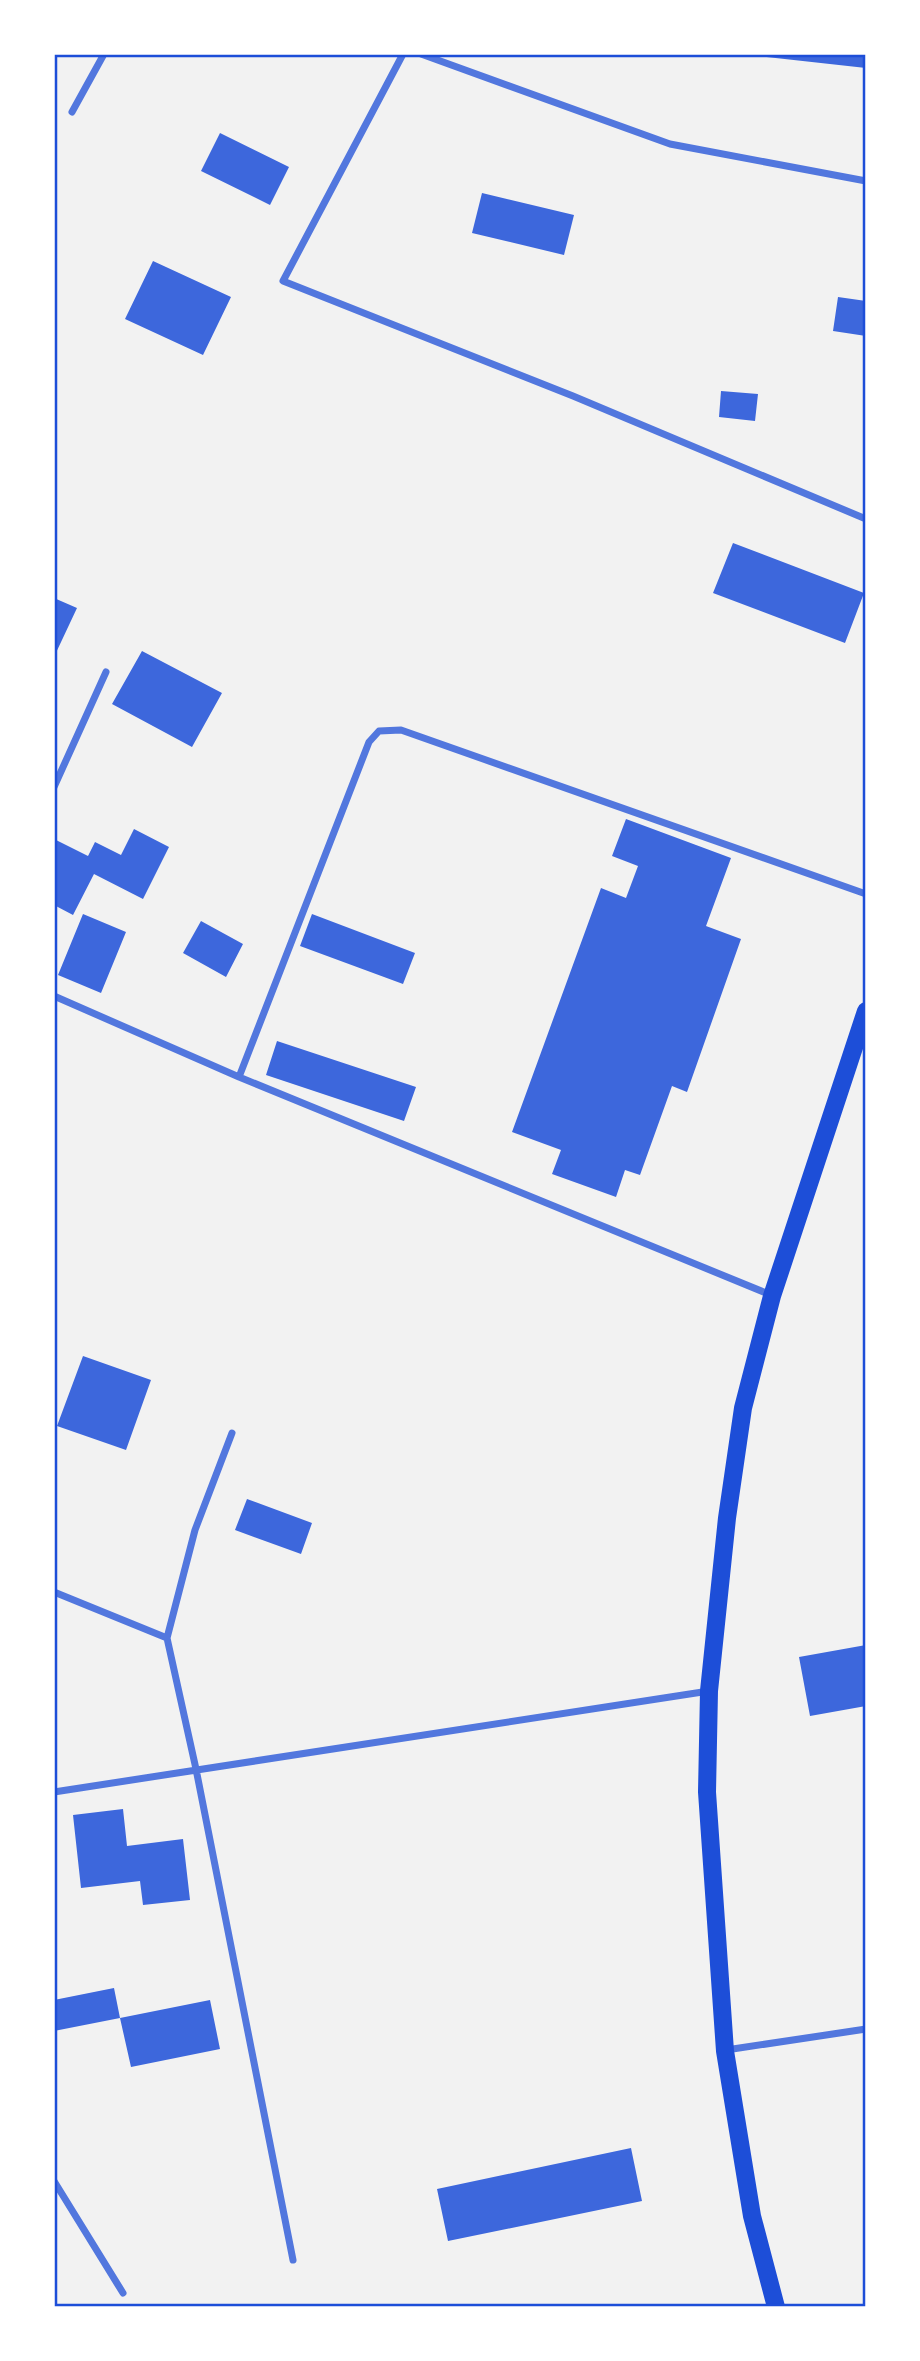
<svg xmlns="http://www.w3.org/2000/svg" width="920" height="2361" viewBox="0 0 920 2361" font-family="Spectral,serif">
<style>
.building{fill:#3d67dc}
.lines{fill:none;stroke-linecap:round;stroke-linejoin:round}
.minor{stroke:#5277de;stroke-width:7}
.primary{stroke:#1d4ed8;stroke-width:18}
.neatline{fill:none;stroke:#1d4ed8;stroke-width:2.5}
</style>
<rect width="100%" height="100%" fill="#f2f2f2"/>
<!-- building -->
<path class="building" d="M757 54H866V68L757 56Z
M220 133 289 167 270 205 201 171Z
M482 193 574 215 564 255 472 233Z
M153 261 231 297 203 355 125 319Z
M838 297 866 301V336L833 331Z
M721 391 758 394 755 421 719 417Z
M733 543 864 593 845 643 713 593Z
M54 598 77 608 54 657Z
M142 651 222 693 192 747 112 704Z
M626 819 731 858 706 926 741 939 687 1092 672 1086 640 1175 625 1170 616 1197 552 1174 561 1150 512 1132 601 888 626 898 638 866 612 856Z
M134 829 169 847 143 899 94 874 73 915 54 905V839L88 856 95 842 121 855Z
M83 914 126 932 101 993 58 975Z
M312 914 415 953 403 984 300 946Z
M201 921 243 944 226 977 183 953Z
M277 1041 416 1087 404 1121 266 1075Z
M83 1356 151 1380 126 1450 57 1426Z
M247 1499 312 1523 301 1554 235 1530Z
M866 1645V1706L810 1716 799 1657Z
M123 1809 127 1846 183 1839 190 1900 143 1905 140 1881 81 1888 73 1815Z
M114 1988 120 2018 54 2031V2000Z
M210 2000 220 2049 131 2067 120 2018Z
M631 2148 642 2201 448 2241 437 2189Z"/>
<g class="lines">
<!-- minor -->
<path class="minor" d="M403 54 283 281 573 396 866 519
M421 54 670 144 866 181
M72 112 104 54
M54 787 106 672
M54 996 239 1077 771 1295
M239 1077 369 742 379 731 401 730 866 894
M232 1433 195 1530 167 1638 196 1769 293 2260
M54 1592 167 1638
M54 1792 709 1691
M726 2050 866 2029
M54 2181 123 2293"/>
<!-- primary -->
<path class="primary" d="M776 2307 752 2216 725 2051 707 1792 709 1691 727 1518 743 1408 772 1296 866 1011"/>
</g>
<!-- border -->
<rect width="920" height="2361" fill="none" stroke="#ffffff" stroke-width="112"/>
<rect x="56" y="56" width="808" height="2249" class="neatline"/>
</svg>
